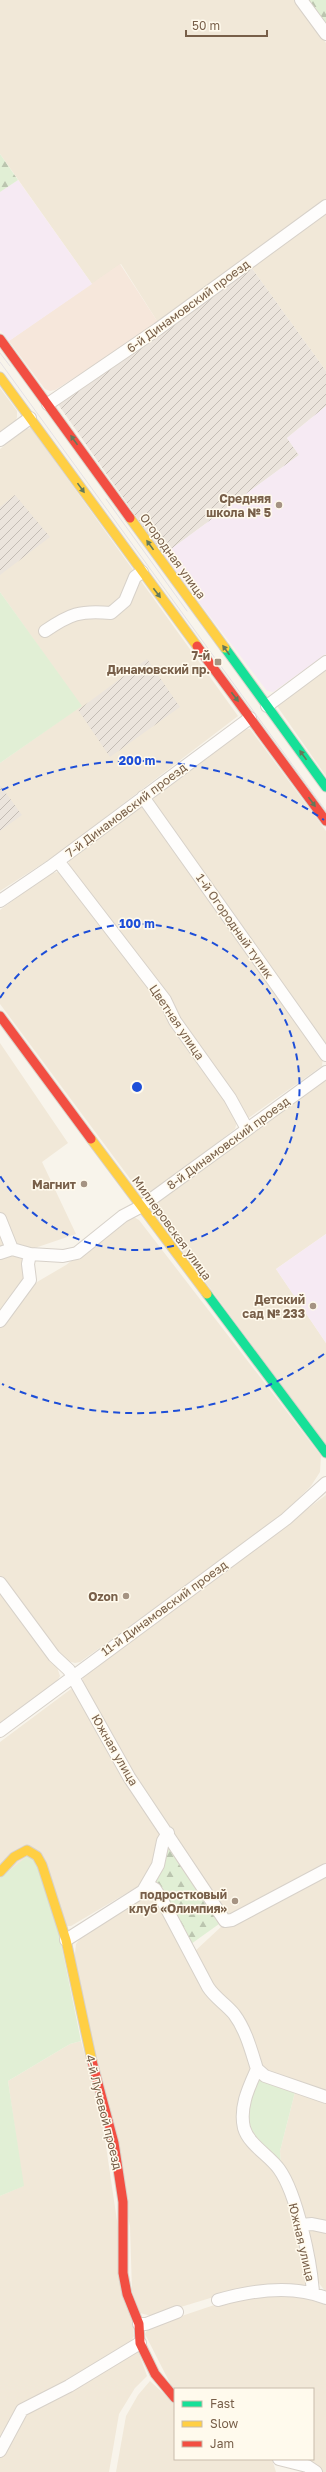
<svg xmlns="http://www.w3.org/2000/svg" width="326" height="2472" viewBox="0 0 326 2472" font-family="'Golos Text',sans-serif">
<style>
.residential{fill:#f1e8d8}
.commercial{fill:#f6e7db}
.industrial{fill:url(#industrial-furrows)}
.education{fill:#f6eaf3}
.green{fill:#e1efd5}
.forest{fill:url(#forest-firs)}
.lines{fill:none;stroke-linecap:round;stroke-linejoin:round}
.street-casing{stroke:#d7d1c9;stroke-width:14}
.fast-casing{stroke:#d7d1c9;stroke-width:11}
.slow-casing{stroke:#d7d1c9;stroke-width:11}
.jam-casing{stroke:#d7d1c9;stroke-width:11}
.street{stroke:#fefdfc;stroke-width:12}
.fast{stroke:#16e098;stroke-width:9}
.slow{stroke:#ffcf43;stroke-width:9}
.jam{stroke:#f24e42;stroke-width:9}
.tram{stroke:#e5e2e5;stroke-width:1}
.oneway{fill:#647959}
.ring{fill:none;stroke:#1d4ed8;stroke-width:2;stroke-dasharray:7 5}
.poi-dot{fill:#a59382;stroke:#fffaed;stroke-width:1.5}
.labels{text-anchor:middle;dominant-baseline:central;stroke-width:3;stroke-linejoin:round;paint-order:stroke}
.street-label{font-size:12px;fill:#785f49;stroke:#fffaed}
.poi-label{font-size:12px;font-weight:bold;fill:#785f49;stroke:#fffaed;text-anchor:end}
.centre{fill:#1d4ed8;stroke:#fffaed;stroke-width:2}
.ring-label{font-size:12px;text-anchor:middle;font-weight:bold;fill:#1d4ed8;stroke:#fffaed;stroke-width:3;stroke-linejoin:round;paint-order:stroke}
</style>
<defs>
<pattern id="industrial-furrows" width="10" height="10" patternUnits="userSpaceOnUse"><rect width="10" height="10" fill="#ebe4dc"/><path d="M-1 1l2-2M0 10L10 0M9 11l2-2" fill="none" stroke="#c3bcb4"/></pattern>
<pattern id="forest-firs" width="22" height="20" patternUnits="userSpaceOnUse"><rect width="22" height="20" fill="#e1efd5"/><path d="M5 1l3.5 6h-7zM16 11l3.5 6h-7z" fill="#bbc5af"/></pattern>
</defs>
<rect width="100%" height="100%" fill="#f8f4eb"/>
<!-- residential -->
<path class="residential" d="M0 0H295L326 43V199L159 324 121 264 92 284 0 154Z
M326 212V371L251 267Z
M0 388 17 411V417L15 423 0 434Z
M31 428 238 716 56 855 0 891V763L81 706 0 592V449L26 429Z
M326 668V776L277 706Z
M250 729 326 831V1048L151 800 243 730Z
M140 807H145L323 1057 322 1066 247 1119 68 867 70 857Z
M57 872 62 874 152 990 226 1099 237 1122 235 1129 153 1193H144L137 1188 0 1004V910L49 874Z
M0 1043 68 1143 42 1162 76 1234 29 1250H0Z
M326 1078V1234L276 1269 326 1343V1444L151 1209 153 1203Z
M132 1216 139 1220 321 1456 320 1472 311 1486 275 1522 80 1662 75 1663 64 1660 0 1576V1326L37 1282 66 1265 125 1218Z
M11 1254 22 1256 25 1277 0 1314V1255Z
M326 1495V1867L226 1916 133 1775 83 1684V1676Z
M0 1590 57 1667 60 1676 56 1683 0 1727Z
M71 1689 76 1692 160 1832 153 1865 142 1884 71 1926H66L0 1867V1742Z
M326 1874V2094L296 2086 260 2067 194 1952 223 1925Z
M144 1895 153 1896 229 2015 240 2029 255 2069 276 2172 295 2213 309 2277 305 2286 217 2296 151 2316 140 2313 132 2291 130 2226 74 1963 76 1944 84 1933Z
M81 2041 102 2119 134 2336 130 2343 83 2370 84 2373 21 2405 0 2444V2196L23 2186 8 2081 70 2044Z
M295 2092 326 2101V2223L306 2221 281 2167 280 2151Z
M306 2229H326V2292L313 2276Z
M295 2295 326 2305V2472H320L296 2459H313V2389H175V2393L145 2334 149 2327 238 2297Z
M132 2350 138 2351 147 2376 135 2388 119 2414 109 2472H0V2457L25 2416 34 2408Z
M150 2381 175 2404V2459H272L276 2472H116L126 2416 138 2395Z"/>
<!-- commercial -->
<path class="commercial" d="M120 264 159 324 55 390 50 391 45 389 9 341Z"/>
<!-- industrial -->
<path class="industrial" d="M251 267 326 371V406L287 438 299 455 163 555 58 404Z
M15 495 50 537 0 575V507Z
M147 659 180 707 110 757 78 710Z
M0 785 22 815 0 831Z"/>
<!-- education -->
<path class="education" d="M18 180 92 284 9 341 0 330V192Z
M326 406V654L273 692 267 691 163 555 299 455 287 438Z
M326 1234V1343L276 1269Z"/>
<!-- green -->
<path class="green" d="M0 592 82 706 0 763Z
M30 1854 50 1890 81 2041 70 2044 8 2081 24 2186 0 2196V1878Z
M257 2076 295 2092 280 2151 281 2167 252 2137 246 2113Z"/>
<!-- forest -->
<path class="forest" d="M307 0H326V25Z
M0 154 18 180 0 192Z
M171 1845 218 1919 219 1924 191 1944 153 1883 166 1849Z"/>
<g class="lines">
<defs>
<path id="street" d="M301 0 326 34
M48 404 158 329 326 206
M0 440 30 418
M45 631C70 614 80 610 111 613L125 601 135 577 142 572
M267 706 326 662
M143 797 326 1055
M58 861 165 1000 175 1021 230 1098 247 1129
M0 901 50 867 250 718
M0 1219 12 1249
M0 1253 12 1249 30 1254 63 1256 77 1253 123 1216 142 1206 326 1072
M0 1321 30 1280 28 1264 30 1254
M0 1583 54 1656 69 1670 129 1777 225 1921 232 1920 326 1870
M0 1731 286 1519 326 1483
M147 1884 155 1889 162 1900 208 1987C215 1998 226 2004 234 2014 246 2030 251 2050 257 2069 249 2087 239 2107 244 2128 249 2145 269 2155 279 2169 297 2194 311 2262 313 2293
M66 1940 143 1891 158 1865 163 1841 168 1833
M257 2069 265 2076 326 2097
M301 2225 312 2224 326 2227
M218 2300C253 2290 292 2284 326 2298
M139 2324H146L177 2312
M0 2451 22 2410 69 2386 140 2343
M279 2459 307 2466 316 2472"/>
<path id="fast" d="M225 648 326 787
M207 1294 326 1453"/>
<path id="slow" d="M0 377 197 646
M130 518 225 648
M91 1139 207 1294
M0 1872 14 1857 27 1850 37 1856 42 1865 66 1940 92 2061"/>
<path id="jam" d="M0 339 130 518
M197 646 326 821
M0 1016 91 1139
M92 2061 114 2143 123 2202V2273L127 2294 139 2324 140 2343 155 2374 175 2398"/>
</defs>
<!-- street casing -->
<use href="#street" class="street-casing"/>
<!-- fast casing -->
<use href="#fast" class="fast-casing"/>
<!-- slow casing -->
<use href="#slow" class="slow-casing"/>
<!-- jam casing -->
<use href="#jam" class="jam-casing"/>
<!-- street -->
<use href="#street" class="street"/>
<!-- fast -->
<use href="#fast" class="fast"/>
<!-- slow -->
<use href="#slow" class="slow"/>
<!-- jam -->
<use href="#jam" class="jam"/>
<!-- tram -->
<path class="tram" d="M0 353 10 366
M0 362 326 811
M106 499 187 611"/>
</g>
<!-- one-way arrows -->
<defs><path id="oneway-solid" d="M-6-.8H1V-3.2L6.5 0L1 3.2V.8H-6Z"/></defs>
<g class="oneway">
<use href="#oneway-solid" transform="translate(74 440) rotate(-126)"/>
<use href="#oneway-solid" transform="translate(81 488) rotate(54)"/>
<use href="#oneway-solid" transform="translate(150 545) rotate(-126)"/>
<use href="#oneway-solid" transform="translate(157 593) rotate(53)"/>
<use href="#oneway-solid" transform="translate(226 650) rotate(-126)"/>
<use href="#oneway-solid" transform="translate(235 697) rotate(53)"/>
<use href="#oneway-solid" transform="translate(303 755) rotate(-126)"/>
<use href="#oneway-solid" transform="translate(312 802) rotate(54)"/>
</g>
<!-- distance rings -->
<g class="ring">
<path d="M0 998A163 163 0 1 1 0 1176"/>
<path d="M324 1354A326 326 0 0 1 2 1384M2 790A326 326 0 0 1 324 820"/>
</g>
<!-- markers -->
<g class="poi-dot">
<circle cx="279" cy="505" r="4"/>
<rect x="214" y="658" width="8" height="8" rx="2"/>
<circle cx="84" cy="1184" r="4"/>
<circle cx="313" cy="1306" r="4"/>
<circle cx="126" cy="1596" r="4"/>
<circle cx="235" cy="1901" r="4"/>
</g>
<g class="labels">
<!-- street labels -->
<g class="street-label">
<text transform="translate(188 306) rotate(-36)">6-й Динамовский проезд</text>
<text transform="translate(173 556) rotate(54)">Огородная улица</text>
<text transform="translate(126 810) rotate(-37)">7-й Динамовский проезд</text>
<text transform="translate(235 926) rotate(55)">1-й Огородный тупик</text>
<text transform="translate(177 1022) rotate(56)">Цветная улица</text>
<text transform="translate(228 1143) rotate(-36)">8-й Динамовский проезд</text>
<text transform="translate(172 1228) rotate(54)">Миллеровская улица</text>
<text transform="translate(164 1608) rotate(-36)">11-й Динамовский проезд</text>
<text transform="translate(115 1750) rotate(60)">Южная улица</text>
<text transform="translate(104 2112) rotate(76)">4-й Лучевой проезд</text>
<text transform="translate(302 2242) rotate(77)">Южная улица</text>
</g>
<!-- poi labels -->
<g class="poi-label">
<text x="271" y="498">Средняя<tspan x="271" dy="14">школа № 5</tspan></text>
<text x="210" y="655">7-й<tspan x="210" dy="14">Динамовский пр.</tspan></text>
<text x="76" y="1184">Магнит</text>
<text x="305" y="1299">Детский<tspan x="305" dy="14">сад № 233</tspan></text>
<text x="118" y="1596">Ozon</text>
<text x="227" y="1894">подростковый<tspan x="227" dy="14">клуб «Олимпия»</tspan></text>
</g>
</g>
<circle cx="137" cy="1087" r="6" class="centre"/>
<g class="ring-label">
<text x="137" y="765">200 m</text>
<text x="137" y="928">100 m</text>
</g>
<!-- legend -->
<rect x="174" y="2388" width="140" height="72" fill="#fffaed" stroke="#c9bcab"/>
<rect x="182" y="2401" width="20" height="6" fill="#16e098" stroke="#c9bcab"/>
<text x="210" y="2408" font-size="12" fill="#785f49">Fast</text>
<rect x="182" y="2421" width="20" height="6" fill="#ffcf43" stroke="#c9bcab"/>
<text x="210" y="2428" font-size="12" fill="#785f49">Slow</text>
<rect x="182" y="2441" width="20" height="6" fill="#f24e42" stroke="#c9bcab"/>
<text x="210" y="2448" font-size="12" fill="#785f49">Jam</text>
<!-- scale -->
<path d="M186 30v6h81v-6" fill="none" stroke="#785f49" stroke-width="2"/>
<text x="192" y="30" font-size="12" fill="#785f49" stroke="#fffaed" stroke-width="3" paint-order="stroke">50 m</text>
</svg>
